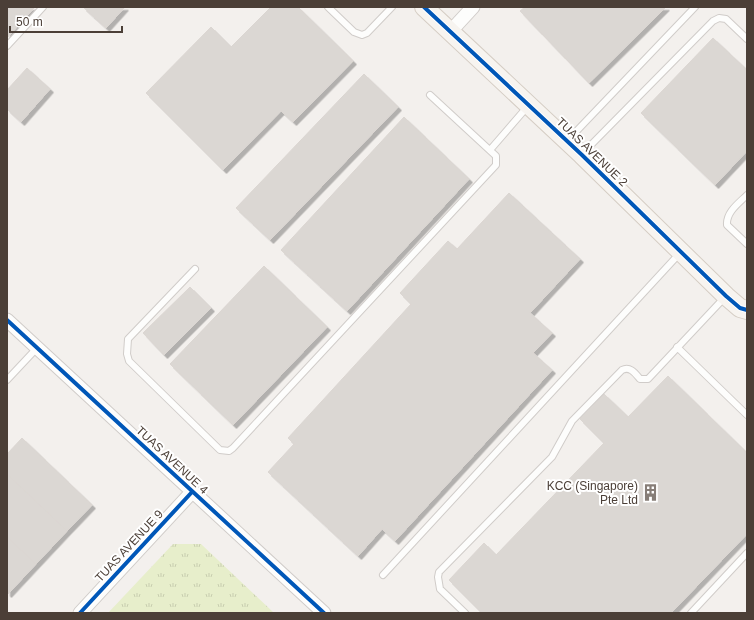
<svg xmlns="http://www.w3.org/2000/svg" width="754" height="620" viewBox="0 0 754 620" font-family="Arial,sans-serif">
<style>
.grass{fill:url(#grass-tufts)}
.building{fill:#dbd7d3;stroke:#dbd6d2;filter:url(#shadow)}
.lines{fill:none;stroke-linecap:round;stroke-linejoin:round}
.lane-casing{stroke:#d0ccc9;stroke-width:8}
.street-casing{stroke:#d0ccc9;stroke-width:15}
.secondary-casing{stroke:#d5cdc4;stroke-width:20}
.lane{stroke:#fdfdfc;stroke-width:6}
.street{stroke:#fdfdfc;stroke-width:13}
.secondary{stroke:#f7f4f0;stroke-width:18}
.cycleway-casing{stroke:#fff;stroke-width:6}
.cycleway{stroke:#0057b8;stroke-width:4}
.labels{text-anchor:middle;dominant-baseline:central;stroke-width:4;stroke-linejoin:round;paint-order:stroke}
.street-label{font-size:12px;fill:#4b3f37;stroke:#fff}
.poi-label{font-size:12px;fill:#4b3f37;stroke:#fff;text-anchor:end}
</style>
<defs>
<pattern id="grass-tufts" width="24" height="20" patternUnits="userSpaceOnUse"><rect width="24" height="20" fill="#e7eecb"/><path d="M3 7l-1-3M5 7V3M7 7l1-3M15 17l-1-3M17 17v-4M19 17l1-3" fill="none" stroke="#c8cdaf"/></pattern>
<filter id="shadow"><feDropShadow dx="3.5" dy="3.5" stdDeviation="0" flood-color="#0004"/></filter>
</defs>
<rect width="100%" height="100%" fill="#f3f0ed"/>
<!-- grass -->
<path class="grass" d="M173 544H201L274 613H108Z"/>
<!-- building -->
<path class="building" d="M7 7H35L7 38Z
M83 7H125L106 28Z
M271 7H298L353 61 293 122 281 111 223 170 146 93 211 27 231 47Z
M525 7H666L589 83 520 11Z
M713 38 747 70V151L715 185 641 113Z
M27 68 50 89 21 122 7 109V90Z
M364 74 398 107 270 240 236 208Z
M404 117 469 179 347 311 281 250Z
M509 193 580 259 530 313 552 333 533 353 552 370 395 541 382 529 358 556 268 472 294 444 288 438 411 304 400 293 448 241 457 249Z
M264 266 327 327 233 425 170 364Z
M190 287 211 308 164 355 143 333Z
M668 376 747 453V534L671 613H482L449 580 484 543 496 555 604 443 580 419 604 394 628 417Z
M22 438 92 505 67 531 7 474V454Z
M7 474 67 531 36 564 7 537Z
M7 537 36 564 8 594 7 593Z"/>
<g class="lines">
<defs>
<path id="lane" d="M328 7 354 32 362 35 367 33 392 7
M7 46 43 7
M568 140 695 7
M490 150 528 106
M583 153 713 21 719 18 726 19 747 39
M747 195C739 203 726 212 727 225L747 244
M195 269 128 339 127 354 129 361 220 450 229 451 233 448 496 165V156L430 95
M677 347 747 415
M7 380 37 348
M383 575 680 253
M465 613 440 589 438 577 439 572 552 457 572 421 622 370C630 366 635 373 640 379H648L725 297
M691 613 747 553"/>
<path id="street" d="M450 32 473 7
M7 320 324 613
M80 613 192 492"/>
<path id="secondary" d="M424 7 582 155 726 296 740 308 747 310"/>
</defs>
<!-- lane casing -->
<use href="#lane" class="lane-casing"/>
<!-- street casing -->
<use href="#street" class="street-casing"/>
<!-- secondary casing -->
<use href="#secondary" class="secondary-casing"/>
<!-- lane -->
<use href="#lane" class="lane"/>
<!-- street -->
<use href="#street" class="street"/>
<!-- secondary -->
<use href="#secondary" class="secondary"/>
<defs>
<path id="cycleway" d="M424 7 582 155 726 296 740 308 747 310
M7 320 324 613
M80 613 192 492"/>
</defs>
<!-- cycleway casing -->
<use href="#cycleway" class="cycleway-casing"/>
<!-- cycleway -->
<use href="#cycleway" class="cycleway"/>
</g>
<!-- icons -->
<defs>
<symbol id="building-bare" viewBox="-9 -9 18 18"><path d="M-4-6H4V6H1V3H-1V6H-4ZM-2.5-4.3h1.7v1.8h-1.7ZM.8-4.3h1.7v1.8H.8ZM-2.5-1h1.7V.8h-1.7ZM.8-1h1.7V.8H.8Z" fill="#867d77" stroke="#fff" stroke-width="2.5" paint-order="stroke"/></symbol>
</defs>
<g fill-rule="evenodd">
<use href="#building-bare" x="638" y="480" width="25" height="25"/>
</g>
<g class="labels">
<!-- street labels -->
<g class="street-label">
<text transform="translate(592 152) rotate(44)">TUAS AVENUE 2</text>
<text transform="translate(172 460) rotate(43)">TUAS AVENUE 4</text>
<text transform="translate(129 546) rotate(-47)">TUAS AVENUE 9</text>
</g>
<!-- poi labels -->
<g class="poi-label">
<text x="638" y="486">KCC (Singapore)<tspan x="638" dy="14">Pte Ltd</tspan></text>
</g>
</g>
<!-- border -->
<rect width="754" height="620" fill="none" stroke="#4b3f37" stroke-width="16"/>
<!-- scale -->
<path d="M10 26v6h112v-6" fill="none" stroke="#4b3f37" stroke-width="2"/>
<text x="16" y="26" font-size="12" fill="#4b3f37" stroke="#ffffff" stroke-width="3" paint-order="stroke">50 m</text>
</svg>
